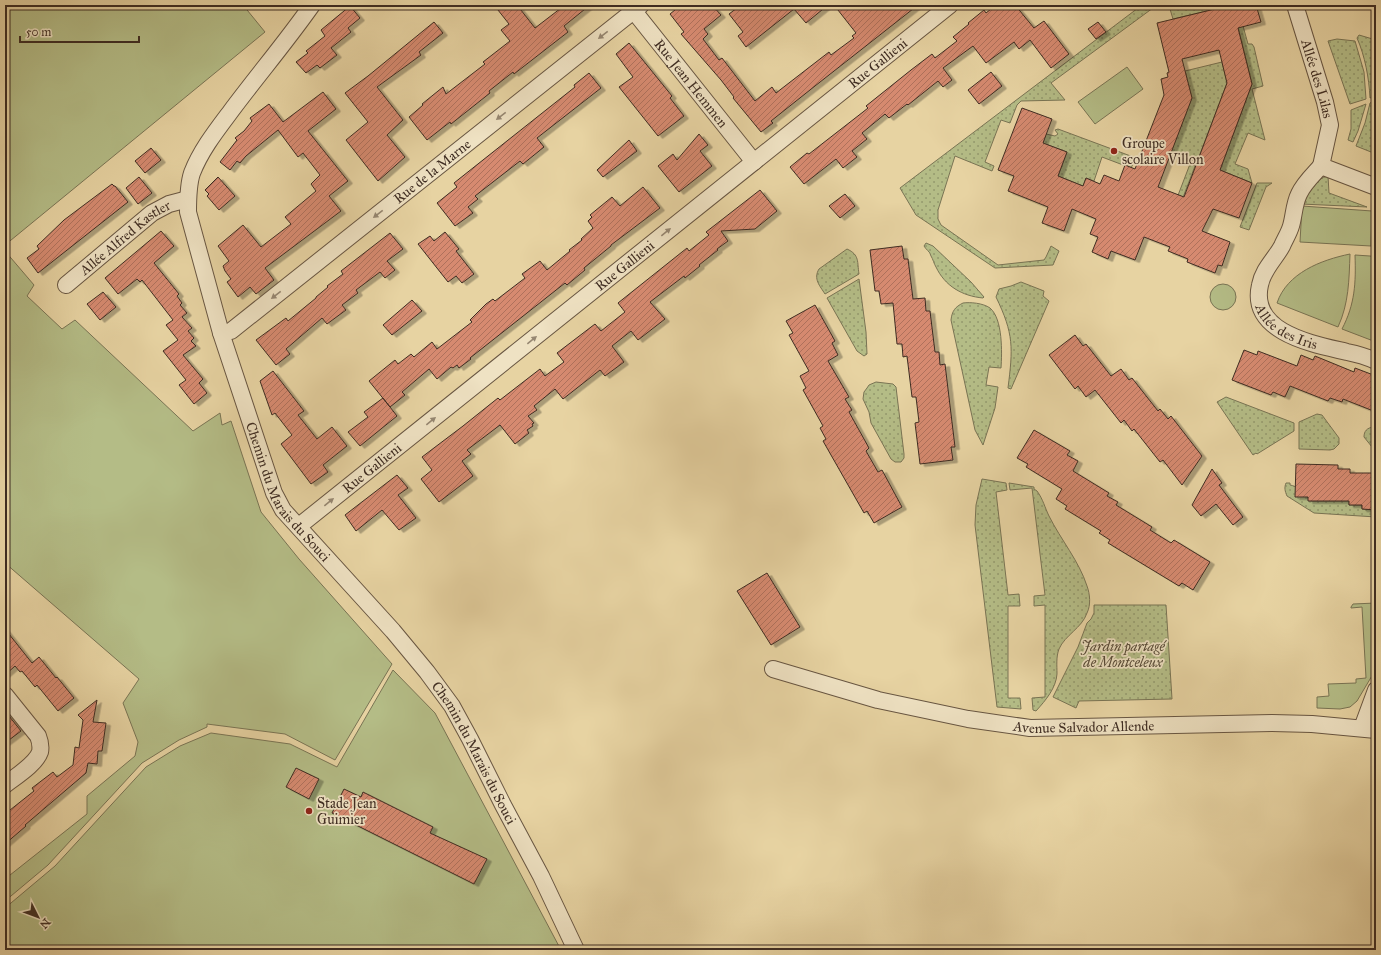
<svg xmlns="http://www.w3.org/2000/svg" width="1381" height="955" viewBox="0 0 1381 955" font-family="'IM FELL Great Primer',serif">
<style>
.green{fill:#b4bc86;stroke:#797454}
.garden{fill:url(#garden-dots);stroke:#797454}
.building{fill:url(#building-hatch);stroke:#3e2c22;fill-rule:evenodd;filter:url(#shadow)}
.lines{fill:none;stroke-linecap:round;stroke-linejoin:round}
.street-casing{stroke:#685642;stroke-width:18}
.street{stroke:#efe2c3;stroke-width:16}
.oneway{fill:#968772}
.poi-dot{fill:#8f2418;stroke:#efe2c3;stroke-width:1.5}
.labels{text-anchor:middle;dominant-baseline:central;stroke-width:3.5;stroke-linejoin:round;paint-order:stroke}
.street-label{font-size:14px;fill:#3e2c22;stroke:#efe2c3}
.poi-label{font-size:14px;fill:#3e2c22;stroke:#efe2c3;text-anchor:start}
.park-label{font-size:14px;font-style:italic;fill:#564936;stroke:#efe2c3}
</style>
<defs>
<pattern id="garden-dots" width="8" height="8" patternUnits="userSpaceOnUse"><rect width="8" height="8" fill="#b4bc86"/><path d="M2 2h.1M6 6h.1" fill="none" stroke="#94996d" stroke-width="1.8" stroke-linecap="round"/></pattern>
<pattern id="building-hatch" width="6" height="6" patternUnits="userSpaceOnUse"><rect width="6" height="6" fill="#d68a70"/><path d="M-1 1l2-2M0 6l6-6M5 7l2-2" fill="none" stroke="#af715c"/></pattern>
<filter id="shadow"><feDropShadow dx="4.5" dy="2.5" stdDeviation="0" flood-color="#0004"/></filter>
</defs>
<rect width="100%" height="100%" fill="#e7d3a2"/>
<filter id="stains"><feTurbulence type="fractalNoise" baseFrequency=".005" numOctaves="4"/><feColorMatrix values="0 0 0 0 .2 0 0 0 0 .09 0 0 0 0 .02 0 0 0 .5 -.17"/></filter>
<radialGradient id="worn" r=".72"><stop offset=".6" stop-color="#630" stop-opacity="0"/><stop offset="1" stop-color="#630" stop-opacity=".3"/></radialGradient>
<!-- green -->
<path class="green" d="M5 5H243L265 32 5 245Z
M1127 67 1143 89 1095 124 1078 102Z
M1302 206 1372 211 1371 246 1300 242Z
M5 251 34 285 27 296 62 329 75 320 193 431 220 413 222 425 231 421 261 512 299 559 392 664 335 760 285 734 207 724V727L179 740 142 763 48 865 5 901V879L87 814V796L135 756 138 742 123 703 139 679 5 563Z
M1350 254C1349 280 1349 303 1338 327L1277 303C1287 273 1321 260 1350 254Z
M1355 255 1370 256 1376 257V342L1342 329C1355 304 1356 283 1355 255Z
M1210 297a13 13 0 1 1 26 0a13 13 0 1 1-26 0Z
M1376 603V669L1357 701 1350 707 1340 709 1317 708V697L1329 696 1328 684 1356 683V679L1366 678 1362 607 1351 608V607L1353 604Z
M393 670 435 713 561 950H5V908L55 866 146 767 180 746 211 733 290 744 337 767Z"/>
<!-- garden -->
<path class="garden" d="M1142 5H1157L1051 83 1065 100 1021 101 1017 105 1010 123 1001 120 985 162 994 166 992 171 955 156 938 210V219L941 225 998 265 1044 260 1046 257 1051 246 1059 251 1053 265 995 268 916 215 900 188Z
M1185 5H1214L1215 9 1173 19 1170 9Z
M1243 26 1248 44H1252L1254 47 1263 86 1252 89 1265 140 1248 133 1235 164 1248 169 1252 183 1220 170 1252 84 1238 27Z
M1359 35 1376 40V96L1370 98C1369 78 1365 56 1357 38Z
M1337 39 1355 41 1364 72 1366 99 1350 104 1328 41Z
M1222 62 1227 83 1197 162 1171 152 1192 98 1185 71Z
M1376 100V154L1356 146 1365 123 1370 103Z
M1366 104 1358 131 1353 142 1348 140 1351 129V110Z
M1058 129 1136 158 1131 168 1102 157 1094 181 1086 178 1083 186 1058 176 1067 152 1043 143 1046 134 1055 136 1058 134 1055 130Z
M1190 164 1195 166 1177 213 1172 211Z
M1328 176 1329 193 1367 207 1301 204C1308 194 1315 178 1328 176Z
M1257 183H1272L1266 187 1249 230 1240 227Z
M926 243 933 246 971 282 984 297 983 298C962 296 945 286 936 267 934 264 933 259 931 256 930 251 926 250 924 246Z
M847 249C860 255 857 262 859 274L825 294C820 286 813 279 819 269Z
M859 279 866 332 867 354 864 356 857 351 827 298Z
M1021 282 1044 291 1043 296 1049 301 1011 389 1008 388C1013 348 1014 334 996 297L999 289 1011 286Z
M963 303C970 302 983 303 990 308 1003 319 1002 353 1001 368L989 367 986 385 998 387 995 408 983 445 975 430 951 320C952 311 955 307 963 303Z
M876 382 893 384 896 387 904 454V458L901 462H895L891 459 871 423 869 412 863 399 864 392 867 388 869 385Z
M1226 397 1294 423V431L1257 454 1256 453 1253 455 1217 402Z
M1317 414 1322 415 1339 438V444L1334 449 1330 450 1299 449V422Z
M1373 427H1376V452L1364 437C1364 431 1367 428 1373 427Z
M982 479 1006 483 1007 490 996 492 1008 595 1019 594 1020 606H1008V698H1020L1021 709 997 707 975 525 976 505Z
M1009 483 1034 487V489L1037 491C1043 499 1045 508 1049 516 1061 540 1079 561 1087 586 1090 594 1091 605 1087 613 1082 628 1065 635 1059 649 1056 657 1057 665 1057 674 1056 688 1046 700 1036 711L1033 710 1032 698 1045 697V605L1034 606V596L1045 595 1032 488 1010 490Z
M1286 483H1290V485C1297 486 1307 493 1309 501H1349V505H1362V509L1376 510V517L1314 513 1287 496C1285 491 1284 488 1286 483Z
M1094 605H1166L1172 699 1079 701 1076 708 1053 697 1078 647 1087 623 1091 619 1094 613Z"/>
<!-- building -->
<path class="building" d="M494 5H517L535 28 565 5H590L564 26 568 32 514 74 513 72 489 91 490 93 451 124 450 122 427 140 409 117 423 105 422 104 443 87 446 94 485 64 483 62 510 41 501 30 509 24Z
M681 5H712L721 15 704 29 708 34 703 39 719 60 722 58 755 101 772 87 776 93 829 52 831 55 854 38 852 36 856 33 834 5H918L815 86 771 121 773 123 761 132 733 98 734 97 721 80 681 34 684 32 670 14Z
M741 5H828L806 23 794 9 746 47 738 36 743 32 729 14Z
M996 5H1015L1034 28 1044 21 1069 54 1051 68 1030 40 1019 49 1014 42 986 63 973 46 943 68 952 80 943 87 938 81 908 105 907 104 889 118 885 114 862 133 867 139 852 151 857 157 843 168 836 159 804 184 790 167 807 153 809 154 863 112 868 108 866 106 911 70 932 54 935 58 957 41 953 37 969 24 968 23 984 10 986 13Z
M1214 5H1256L1261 22 1238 28 1252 84 1220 170 1252 183 1239 218 1213 209 1202 231 1230 242 1222 266 1218 265 1215 273 1187 262 1188 259 1168 251 1170 247 1144 237 1135 260 1111 251 1108 259 1092 252 1098 237 1090 234 1096 219 1072 209 1064 231 1042 223 1048 207 1008 191 1014 176 998 170 1022 108 1052 119 1043 143 1067 152 1058 176 1083 186 1086 178 1100 184 1104 175 1119 181 1125 165 1135 169 1164 95 1161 79 1168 77 1167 73 1169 72 1157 23 1215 9ZM1219 50 1227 83 1184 197 1158 187 1192 98 1182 59Z
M350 6 360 18 348 28 351 32 331 48 337 55 320 68 317 65 306 73 296 62 308 53 306 51 325 36 321 30Z
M434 22 443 33 419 52 421 55 377 87 403 120 387 135 405 157 378 181 346 140 368 122 345 93 368 76Z
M1098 22 1106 32 1096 39 1088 29Z
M629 43 672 96 670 98 684 116 658 136 619 87 633 77 616 54Z
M991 72 1002 86 979 104 968 90Z
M589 73 601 88 537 138 544 147 523 164 520 161 475 196 478 199 468 207 473 213 455 226 437 203 457 187 454 183 575 87 574 85Z
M323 92 336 109 308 131 348 181 329 196 341 211 265 268 274 280 256 294 250 287 238 297 227 282 231 279 225 271 223 266 229 261 218 246 243 225 261 247 291 224 285 217 316 191 311 184 320 175 303 153 298 157 278 130 246 156 240 163 237 161 230 170 220 162 237 140 235 138 244 131 252 121 250 118 269 104 283 122Z
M699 134 708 145 700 151 712 166 679 192 658 166 673 154 677 160Z
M629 140 637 151 603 177 597 170Z
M151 148 161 160 145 173 135 161Z
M139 177 152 193 138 204 126 188Z
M218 177 235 196 219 210 207 196 209 194 205 190Z
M112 184 114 186H115L128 202 38 273 27 258 39 249 37 246 64 220Z
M643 187 660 208 611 245V246L584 268 585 270 567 285 565 283 470 358 471 359 459 368 457 365 453 368 451 367 437 379 429 369 402 392 405 395 390 407 369 381 395 360 398 364 411 354 414 357 432 342 437 349 472 322 470 320 486 304 493 299 495 301 525 278 522 274 540 261 547 270 570 251 569 250 582 240 581 239 593 228 588 221 592 217 590 215 612 197 620 206Z
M760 190 777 211 755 229 721 231 728 241 717 249 718 250 699 265 700 266 685 278 684 276 650 302 665 319 638 340 631 331 612 346 624 362 605 376 600 370 563 399 555 389 534 406 537 410 528 416 534 423 532 424 533 426 527 430 529 433 515 444 500 425 467 450 471 454 462 461 473 476 439 502 421 479 432 470 422 457 463 426 498 398 500 400 540 369 545 376 564 362 557 353 595 324 601 331 625 312 618 303 687 248 689 251 709 235 706 232Z
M845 194 855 206 840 218 829 206Z
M161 231 174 246 154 263 179 294 177 296 182 303 180 305 187 313 182 317 192 328 188 331 194 338 191 341 196 346 183 355 203 379 199 383 207 393 194 404 179 385 186 380 163 351 178 340 166 325 173 320 142 280 140 282 137 279 118 294 105 278Z
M445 232 459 249 456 251 474 274 462 283 456 276 448 282 418 244 430 236 434 241Z
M390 233 403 249 387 261 395 270 385 278 380 272 356 290 358 293 342 305 346 310 327 324 322 318 286 349 290 354 276 365 256 340 286 318 288 321 316 298V297L328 287 327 286 343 274 341 271Z
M902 246 904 259H908L913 299 925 298 926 311H930L935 352H939L940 365 945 364 955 447H951L953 460 920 464 915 423 919 422 916 397H912L907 356 903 357 902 344H897L893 303 881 304 879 291H875L870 250Z
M103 292 116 307 100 320 87 304Z
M412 300 422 311 392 335 383 325Z
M815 305 835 341 832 343 838 355 828 361 849 397 845 399 852 410 849 412 869 448 866 451 878 472 882 470 902 507 874 523 867 511 864 513 823 441 826 439 820 428 823 426 803 390 806 388 800 376 809 371 789 335 793 333 786 321Z
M1075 335 1083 346 1086 344 1111 376 1121 369 1129 380 1132 378 1158 411 1160 409 1168 419 1171 416 1202 456 1182 485 1163 460 1160 462 1134 429 1132 431 1124 420 1121 423 1095 390 1086 397 1078 386 1075 389 1049 355Z
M1244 350 1257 355 1258 351 1297 366 1301 355 1313 360 1315 356 1354 372 1355 368 1376 376V412L1343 399 1342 402 1330 398 1328 401 1290 386 1285 397 1273 392 1271 395 1232 380Z
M273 371 304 411 298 415 317 439 332 427 347 446 323 465 328 472 311 484 281 444 292 435 275 413 272 415 260 381Z
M383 398 397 416 360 446 348 432 368 417 364 412Z
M1034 430 1070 451 1067 455 1078 461 1073 471 1109 493 1107 496 1118 502 1116 505 1152 527 1150 530 1171 543 1174 540 1210 562 1193 590 1182 583 1179 586 1108 543 1110 540 1099 533 1101 531 1065 509 1067 506 1056 499 1062 489 1026 467 1028 464 1017 458Z
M1296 464 1338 465V469H1350V473H1376V510L1362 509V505H1349V501H1308V497H1295Z
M1212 469 1222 483 1219 485 1243 517 1233 525 1216 504 1201 516 1192 505Z
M397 475 408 488 398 495 416 518 399 530 382 510 356 531 345 515Z
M767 573 800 627 771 645 737 591Z
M5 629 32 663 39 657 56 678 57 677 74 698 58 711 37 685 35 687 22 671 20 672 15 666 5 675Z
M97 700 93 722 106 723 102 751H98L97 764 88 763 86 773 25 825 26 826 5 844V814L34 791 32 788 53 772 57 777 73 765 75 747 79 748 83 720 78 715Z
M5 711 21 731 5 743Z
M296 768 319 779 309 799 286 787Z
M344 789 361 797 363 792 433 827 430 833 487 859 474 884 332 813Z"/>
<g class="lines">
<defs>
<g id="street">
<path id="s1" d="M312 5C286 42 257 76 231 111 216 131 201 150 192 173 188 185 188 200 188 212L221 333 274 493 283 510 393 631 427 672 452 706 470 739 503 805 541 876 576 950"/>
<path id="s2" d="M629 5 754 162"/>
<path id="s3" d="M1295 5 1325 102 1330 125 1321 166 1376 187"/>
<path id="s4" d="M1321 166C1313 175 1304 183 1299 194 1294 204 1294 216 1291 226 1289 233 1285 239 1282 246 1275 259 1263 269 1260 285 1249 333 1314 344 1347 352 1357 354 1367 357 1376 361"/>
<path id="s5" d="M66 285 152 213 169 204 188 199"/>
<path id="s6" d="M221 333 231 331 641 5"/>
<path id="s7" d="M299 526 950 5"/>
<path id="s8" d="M773 669 878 700 968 719 1030 728 1272 723 1312 724 1376 730"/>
<path d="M5 695 38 736C40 741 41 747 40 752 36 764 15 777 5 785"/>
<path d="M1362 728 1376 690"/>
</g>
</defs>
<!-- street casing -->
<use href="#street" class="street-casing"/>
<!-- street -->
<use href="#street" class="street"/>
</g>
<!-- one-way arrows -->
<defs><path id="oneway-solid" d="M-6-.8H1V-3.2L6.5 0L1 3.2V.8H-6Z"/></defs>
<g class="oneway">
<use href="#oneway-solid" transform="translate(603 35) rotate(142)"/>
<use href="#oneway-solid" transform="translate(501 116) rotate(142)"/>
<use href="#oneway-solid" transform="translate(378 214) rotate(142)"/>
<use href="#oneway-solid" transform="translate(666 232) rotate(-39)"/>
<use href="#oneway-solid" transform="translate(276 295) rotate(142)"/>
<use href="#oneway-solid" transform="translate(532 340) rotate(-39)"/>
<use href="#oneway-solid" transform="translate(431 421) rotate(-39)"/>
<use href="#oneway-solid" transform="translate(329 502) rotate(-39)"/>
</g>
<!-- markers -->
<g class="poi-dot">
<circle cx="1114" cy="151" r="4"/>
<circle cx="309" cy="811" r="4"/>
</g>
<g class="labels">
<!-- street labels -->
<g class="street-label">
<text stroke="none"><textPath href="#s7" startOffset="741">Rue Gallieni</textPath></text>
<text stroke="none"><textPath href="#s3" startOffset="77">Allée des Lilas</textPath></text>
<text stroke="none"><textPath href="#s2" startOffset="100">Rue Jean Hemmen</textPath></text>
<text stroke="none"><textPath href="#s6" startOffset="267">Rue de la Marne</textPath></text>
<text stroke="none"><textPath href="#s5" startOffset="76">Allée Alfred Kastler</textPath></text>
<text stroke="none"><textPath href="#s7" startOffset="417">Rue Gallieni</textPath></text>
<text stroke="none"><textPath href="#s4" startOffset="192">Allée des Iris</textPath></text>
<text stroke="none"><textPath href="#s7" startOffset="93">Rue Gallieni</textPath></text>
<text stroke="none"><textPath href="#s1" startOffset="546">Chemin du Marais du Souci</textPath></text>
<text stroke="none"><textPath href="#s8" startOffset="318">Avenue Salvador Allende</textPath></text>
<text stroke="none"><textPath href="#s1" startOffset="870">Chemin du Marais du Souci</textPath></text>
</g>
<!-- poi labels -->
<g class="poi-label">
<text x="1122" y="143">Groupe<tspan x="1122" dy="16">scolaire Villon</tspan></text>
<text x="317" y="803">Stade Jean<tspan x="317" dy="16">Guimier</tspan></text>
</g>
<!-- park labels -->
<g class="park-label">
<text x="1123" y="646">Jardin partagé<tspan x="1123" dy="16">de Montceleux</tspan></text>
</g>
</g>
<!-- margin -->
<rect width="1381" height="955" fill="none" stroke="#e7d3a2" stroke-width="20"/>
<rect x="6" y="6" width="1369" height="943" fill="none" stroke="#3e2c22" stroke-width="2"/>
<rect x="10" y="10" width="1361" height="935" fill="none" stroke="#3e2c22"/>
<!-- north arrow -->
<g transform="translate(38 917) rotate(132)" stroke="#efe2c3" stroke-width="3" paint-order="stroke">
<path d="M0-3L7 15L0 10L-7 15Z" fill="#3e2c22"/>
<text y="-6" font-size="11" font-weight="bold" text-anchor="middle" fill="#3e2c22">N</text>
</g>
<!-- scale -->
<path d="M20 36v6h119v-6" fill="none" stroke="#3e2c22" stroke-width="2"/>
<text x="26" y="36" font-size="12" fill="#3e2c22" stroke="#efe2c3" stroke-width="3" paint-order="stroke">50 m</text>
<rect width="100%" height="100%" filter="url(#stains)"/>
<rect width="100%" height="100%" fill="url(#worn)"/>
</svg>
